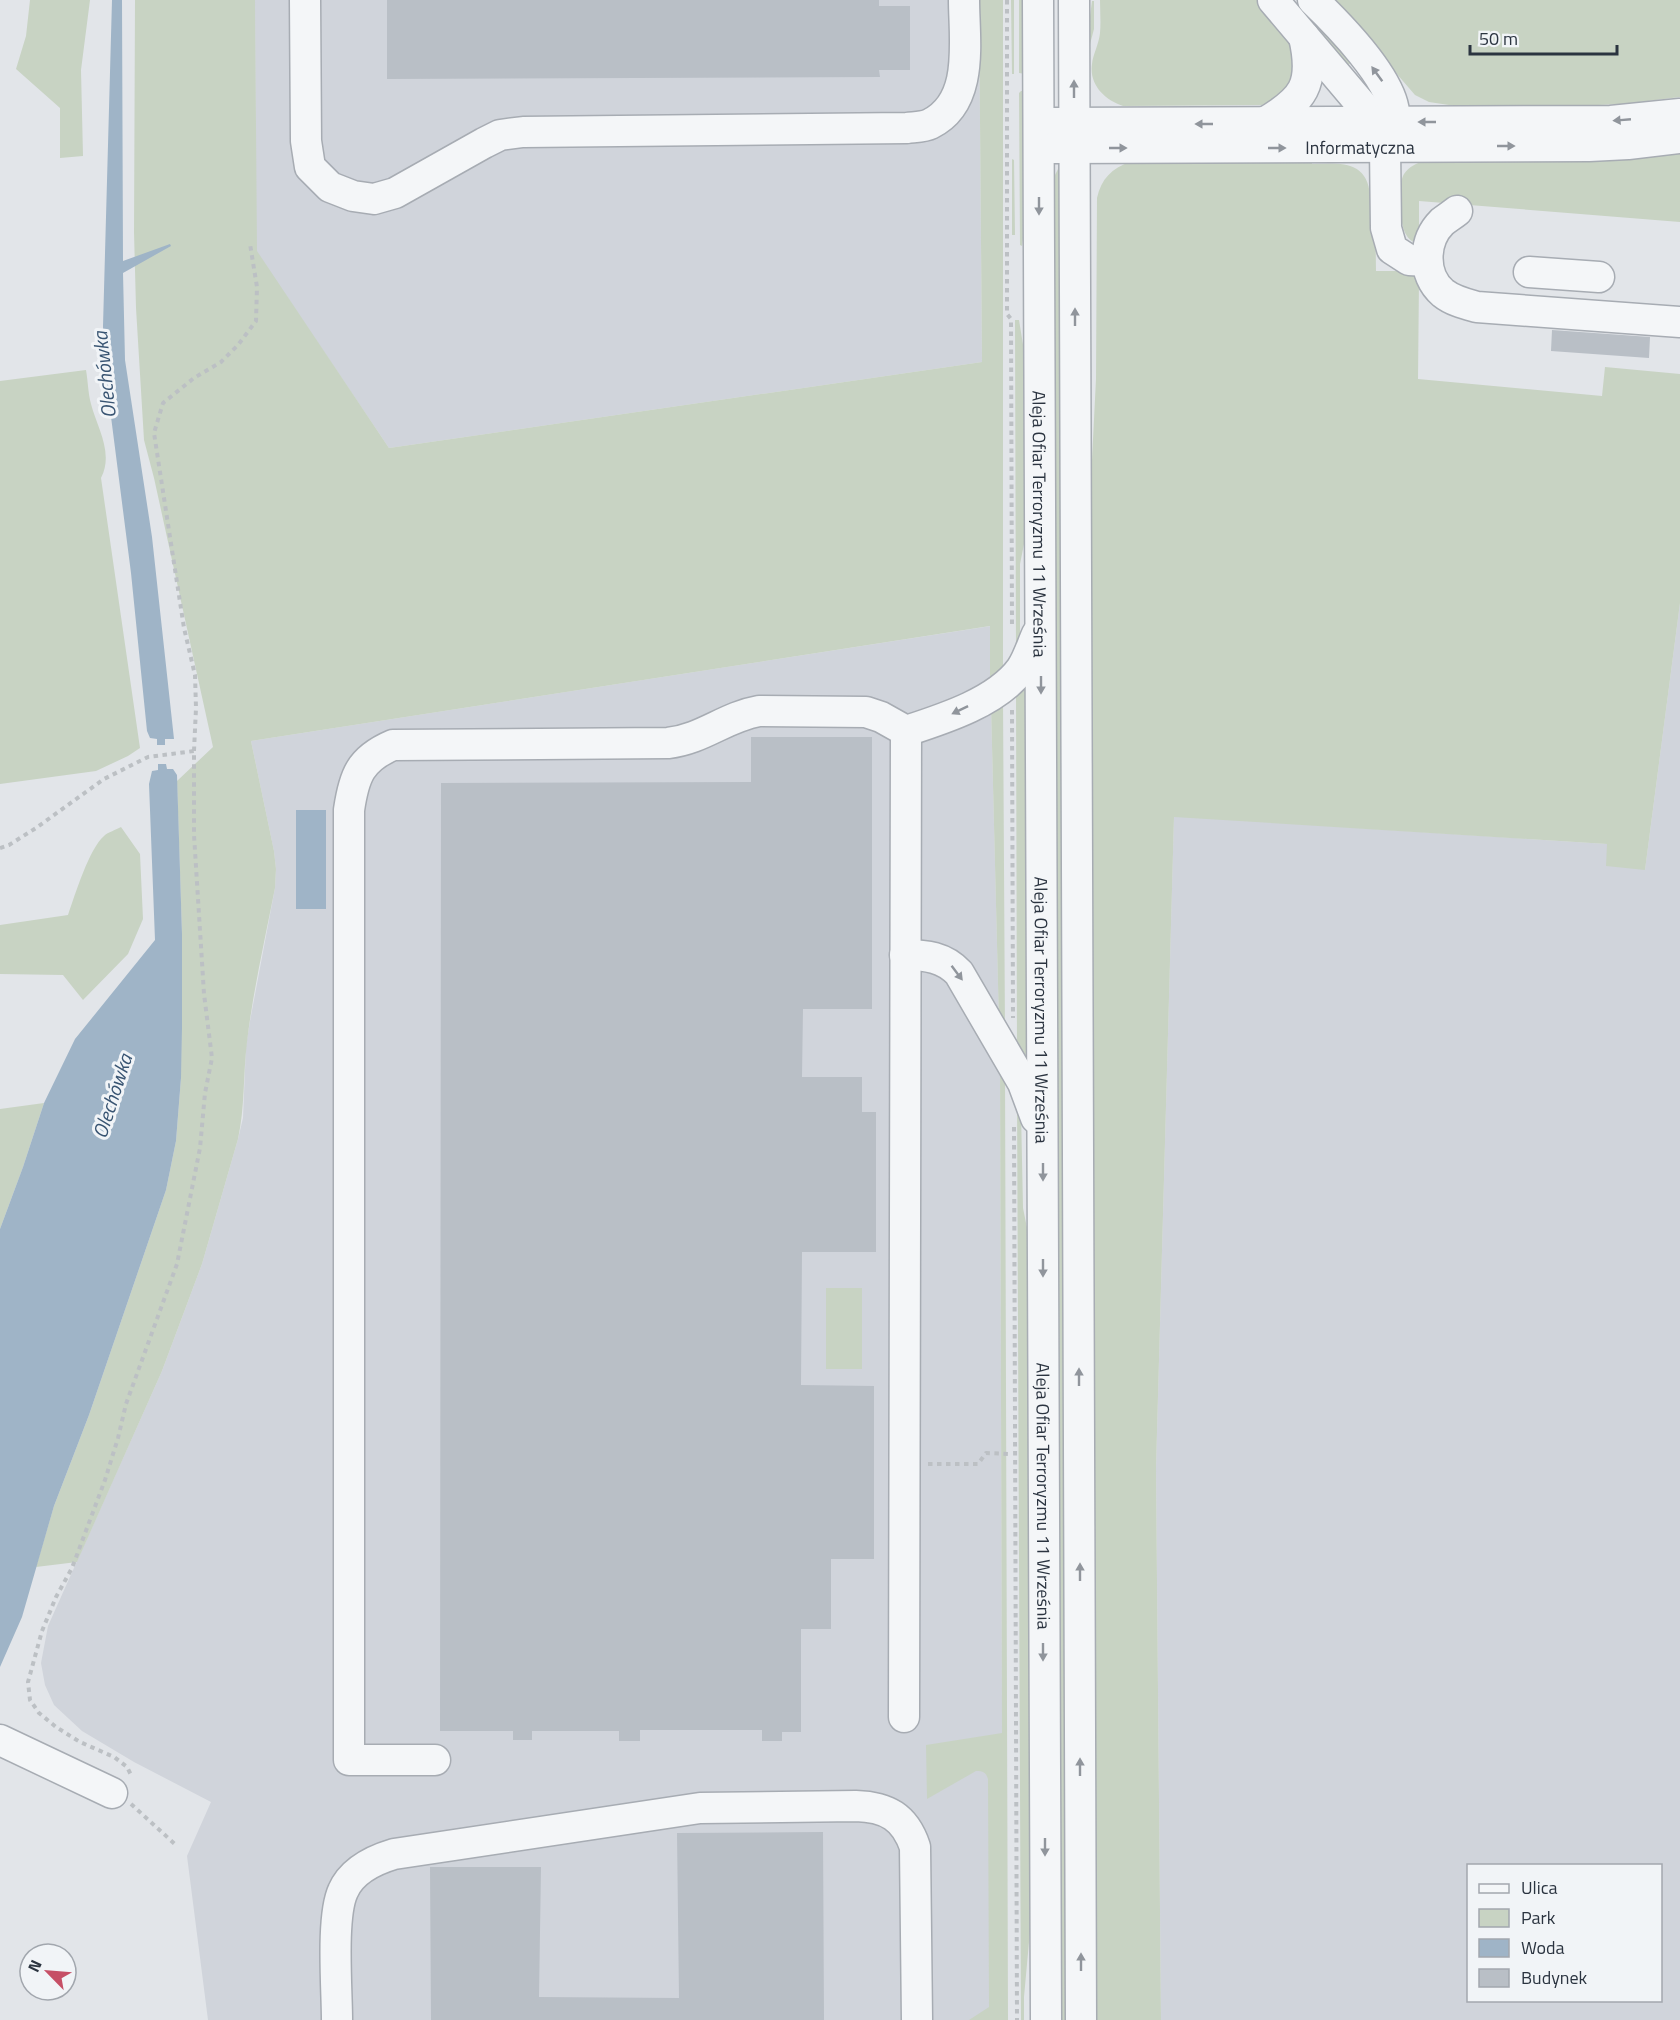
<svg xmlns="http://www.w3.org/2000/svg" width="1680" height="2020" viewBox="0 0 1680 2020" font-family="'Titillium Web',sans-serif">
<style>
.built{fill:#d0d4db;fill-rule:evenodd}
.green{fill:#c8d3c3}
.water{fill:#9fb4c7}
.building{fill:#b9bfc6}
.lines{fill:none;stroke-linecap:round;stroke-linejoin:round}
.minor-casing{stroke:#a7acb3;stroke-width:33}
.path{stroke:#bcc0c4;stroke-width:4;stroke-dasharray:4.5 4.5;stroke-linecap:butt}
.minor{stroke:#f4f6f8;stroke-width:30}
.oneway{fill:#90959c}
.labels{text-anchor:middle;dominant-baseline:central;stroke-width:6;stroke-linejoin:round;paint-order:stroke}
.street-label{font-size:18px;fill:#2b3440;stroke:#f1f4f7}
.water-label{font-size:20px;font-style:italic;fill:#385472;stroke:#f1f4f7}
</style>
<rect width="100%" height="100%" fill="#e2e5e9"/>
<!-- built -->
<path class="built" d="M255 0H979L982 362 389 448 256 251Z
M1680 603V2020H1161L1156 1469 1174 816 1607 844 1645 870ZM1468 1866H1660V2000H1468Z
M991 626V706L1000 1063 1003 2020H208L187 1856 211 1802 134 1762 82 1731 54 1705 45 1685 41 1663 48 1626 162 1371 202 1264 238 1139 243 1118 246 1046 250 1021 275 888 276 869 274 851 251 741Z"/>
<!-- green -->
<path class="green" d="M30 0H90L81 70 83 156 60 158V108L16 69 26 36Z
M135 0H255L257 251 389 448 982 362 979 0H1003V673L990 684V626L251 741 274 851 276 869 275 888C265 939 253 991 247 1042 243 1075 245 1107 238 1139L202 1264 162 1371 77 1562 36 1567 54 1506 89 1415 166 1190 176 1141 181 1078 182 934 177 781 213 747 154 478 144 440 136 308 134 232Z
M1011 0H1014V74H1012Z
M1019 0H1026V74L1019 73Z
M1100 0H1259L1284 30 1300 59C1291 81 1286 96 1262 105L1123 106C1105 100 1089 85 1092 64 1093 54 1099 44 1100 33 1101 22 1100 11 1100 0Z
M1333 0H1680V97L1623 104 1598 105H1449L1429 102 1415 95Z
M1092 1H1094V29L1089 48 1087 39Z
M1319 22 1356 59 1344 68 1314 27Z
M1021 91H1028L1029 196 1022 246 1020 245 1019 93Z
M1680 153V222L1419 201V244C1414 242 1410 241 1407 236 1399 226 1397 186 1404 174 1409 167 1416 163 1424 161Z
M1012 159 1014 160 1015 235H1012Z
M1312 160V164C1339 163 1368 160 1370 196H1375L1376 271H1411L1419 279 1418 379 1602 396 1605 367 1680 374V603L1645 870 1606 866 1607 844 1174 817 1156 1469 1161 2020H1094L1090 500 1096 379 1097 198C1101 179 1112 168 1130 162Z
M1061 163 1070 2020H1056L1051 183Z
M1015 320H1019L1026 363 1027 529 1020 564V638L1016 653Z
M86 370C88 381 88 393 91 404 97 427 114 453 101 478L140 748 128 756 96 771 0 784V381Z
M1027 687 1030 1071 1017 1051 1016 693Z
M1003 699 1005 1033 999 1024 991 706Z
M121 827 140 854 143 919 128 954 83 1000 63 975 0 974V925L68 915C75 895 89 849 104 836 108 832 116 830 121 827Z
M1000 1063 1005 1071 1008 2020H969L989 2007 988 1779C986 1772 983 1771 976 1771L927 1799 926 1745 1002 1733Z
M1017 1094 1021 1112 1023 1208 1030 1243 1031 1920 1024 1997V2020H1021Z
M44 1103 23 1167 0 1229V1109Z
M826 1288H862V1369H826Z"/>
<!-- water -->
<path class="water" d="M112 0H122L123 261 170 244 171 246 123 273 125 360 152 537 174 739H165V745H157V739L150 738 147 731 131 573 104 362 103 326Z
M158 764H166L167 769H173L177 775 182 934V1028L181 1078 176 1141 166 1190 89 1415 54 1506 22 1617 0 1667V1229L23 1167 44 1103 75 1039 155 940 149 784 152 771 158 770Z
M296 810H326V909H296Z"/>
<!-- building -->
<path class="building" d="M387 0H879V6H910V70H879L880 77 387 79Z
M1552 330 1650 337 1649 358 1551 351Z
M751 737H872V1009H803L802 1077H862V1112H876V1252H802L801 1385 874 1386V1559H831V1629H801V1732H782V1741H762V1730H640V1741H619V1731H532V1740H513V1731H440L441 783 751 782Z
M823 1832 824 2020H431L430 1867H541L539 1997 679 1998 677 1833Z"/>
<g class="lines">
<defs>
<g id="minor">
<path d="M305 0 306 141 310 167 330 187 353 196 374 199 395 193 484 143 500 135 523 132 907 128C915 127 924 127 930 124 975 102 964 40 964 0"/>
<path id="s1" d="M1038 0 1046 2020"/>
<path d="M1074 0 1081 2020"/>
<path d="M1273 0 1376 122 1385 148 1386 228 1392 249 1409 260 1427 261"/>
<path d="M1313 0C1338 24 1391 78 1394 112 1394 122 1390 130 1387 139"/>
<path d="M1053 123 1611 121 1680 114"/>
<path d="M1262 124C1304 100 1315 85 1304 37"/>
<path id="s2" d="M1054 148 1589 146 1628 144 1680 138"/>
<path d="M1457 211C1452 215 1447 218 1442 222 1423 241 1422 275 1443 293 1453 301 1466 304 1477 307L1680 322"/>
<path d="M1529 272 1599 277"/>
<path d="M905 955C926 955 944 957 959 973L1023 1083 1036 1118"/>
<path d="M904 1717 906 731"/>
<path d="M0 1740 112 1793"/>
<path d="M435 1760H349V810C354 776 360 759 393 745L668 743C703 739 725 717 759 711L866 712 881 717 906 731C943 719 997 702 1021 669 1028 659 1032 645 1037 634"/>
<path d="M337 2020C337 1989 331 1917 343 1891 352 1870 374 1860 394 1854L700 1808 856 1806C887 1807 905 1817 915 1847L917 2020"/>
</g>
</defs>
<!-- minor casing -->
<use href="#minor" class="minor-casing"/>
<!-- path -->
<path class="path" d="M1007 0V314L1011 319 1012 628
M1012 710 1013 1018
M194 751 196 708 195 675 184 628 154 433 163 403 194 378 221 362 238 345 256 321 257 287 250 244
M0 848 9 845 36 828 104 779 148 757 194 751V835L204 994 212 1058 205 1093 200 1148 177 1264 126 1404 118 1438 105 1480 72 1568 56 1597 42 1631 28 1682 30 1700 39 1713 56 1727 80 1742 114 1757 127 1767 132 1777
M1014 1127 1017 2020
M928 1464H978L986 1453 1009 1454
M131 1804 177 1846"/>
<!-- minor -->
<use href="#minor" class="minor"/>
</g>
<!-- one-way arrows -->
<defs><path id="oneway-solid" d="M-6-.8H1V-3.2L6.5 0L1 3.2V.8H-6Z" transform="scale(1.5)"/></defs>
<g class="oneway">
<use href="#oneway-solid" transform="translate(1377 74) rotate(-126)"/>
<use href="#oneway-solid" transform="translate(1074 89) rotate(-90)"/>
<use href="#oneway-solid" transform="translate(1622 120) rotate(175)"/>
<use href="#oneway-solid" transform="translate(1427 122) rotate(180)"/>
<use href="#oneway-solid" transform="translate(1204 124) rotate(-180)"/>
<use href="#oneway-solid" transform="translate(1506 146)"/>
<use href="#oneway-solid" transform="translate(1118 148)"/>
<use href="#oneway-solid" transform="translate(1277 148)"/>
<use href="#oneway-solid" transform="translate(1039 206) rotate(90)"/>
<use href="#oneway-solid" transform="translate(1075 317) rotate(-90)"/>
<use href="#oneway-solid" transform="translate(1041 685) rotate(90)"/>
<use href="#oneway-solid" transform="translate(960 710) rotate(154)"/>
<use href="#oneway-solid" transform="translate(957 973) rotate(53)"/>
<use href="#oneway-solid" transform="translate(1043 1172) rotate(90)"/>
<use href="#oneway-solid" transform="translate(1043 1268) rotate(90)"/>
<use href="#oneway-solid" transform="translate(1079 1377) rotate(-90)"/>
<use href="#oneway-solid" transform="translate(1080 1572) rotate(-90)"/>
<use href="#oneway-solid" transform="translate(1043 1652) rotate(90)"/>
<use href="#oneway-solid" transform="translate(1080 1767) rotate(-90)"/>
<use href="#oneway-solid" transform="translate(1045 1847) rotate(90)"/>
<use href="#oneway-solid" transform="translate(1081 1962) rotate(-90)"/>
</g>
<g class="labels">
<!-- street labels -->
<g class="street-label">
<text stroke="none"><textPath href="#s2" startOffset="306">Informatyczna</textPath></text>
<text stroke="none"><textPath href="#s1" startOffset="524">Aleja Ofiar Terroryzmu 11 Września</textPath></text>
<text stroke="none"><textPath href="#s1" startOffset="1010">Aleja Ofiar Terroryzmu 11 Września</textPath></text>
<text stroke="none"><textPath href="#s1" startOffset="1496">Aleja Ofiar Terroryzmu 11 Września</textPath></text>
</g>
<!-- water labels -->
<g class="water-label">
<text transform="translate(104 375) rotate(-96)">Olechówka</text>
<text transform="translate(112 1096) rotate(-72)">Olechówka</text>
</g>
</g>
<!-- legend -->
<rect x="1467" y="1864" width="195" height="138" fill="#f1f4f7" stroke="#a2a7ae" stroke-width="1.5"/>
<rect x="1479" y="1884" width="30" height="9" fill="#f4f6f8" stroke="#a2a7ae" stroke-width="1.5"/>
<text x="1521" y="1894" font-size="18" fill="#2b3440">Ulica</text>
<rect x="1479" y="1909" width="30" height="18" fill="#c8d3c3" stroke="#a2a7ae" stroke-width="1.5"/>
<text x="1521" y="1924" font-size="18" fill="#2b3440">Park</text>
<rect x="1479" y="1939" width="30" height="18" fill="#9fb4c7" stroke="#a2a7ae" stroke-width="1.5"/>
<text x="1521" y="1954" font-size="18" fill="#2b3440">Woda</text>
<rect x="1479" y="1969" width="30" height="18" fill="#b9bfc6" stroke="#a2a7ae" stroke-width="1.5"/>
<text x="1521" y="1984" font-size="18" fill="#2b3440">Budynek</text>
<!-- north arrow -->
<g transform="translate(48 1972) rotate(295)"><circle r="28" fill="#f1f4f7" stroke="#a2a7ae" stroke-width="1.5"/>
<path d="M0-4.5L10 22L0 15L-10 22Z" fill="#c64f66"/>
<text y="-9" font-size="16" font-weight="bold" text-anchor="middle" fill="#2b3440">N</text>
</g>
<!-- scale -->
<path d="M1470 45v9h147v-9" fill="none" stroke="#2b3440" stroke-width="3"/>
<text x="1479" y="45" font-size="18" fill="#2b3440" stroke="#f1f4f7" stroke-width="4.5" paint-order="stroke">50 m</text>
</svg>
